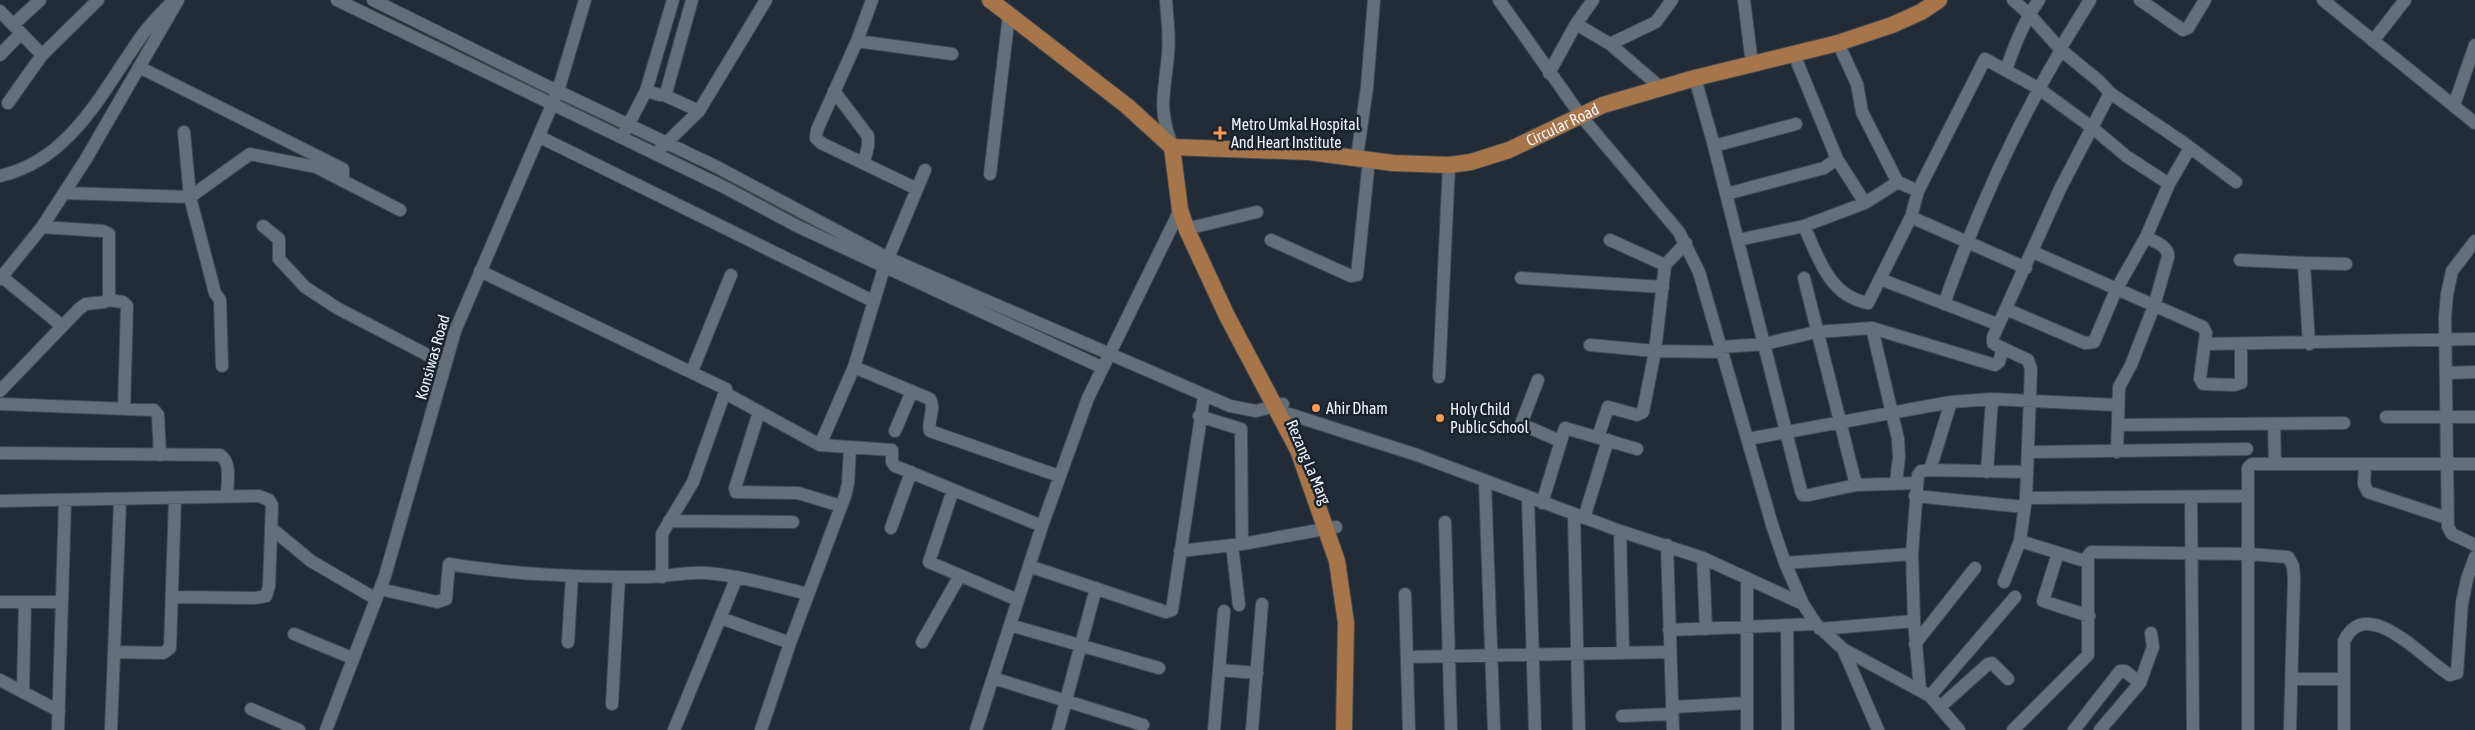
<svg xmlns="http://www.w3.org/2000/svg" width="2475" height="730" viewBox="0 0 2475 730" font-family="'Asap Condensed',sans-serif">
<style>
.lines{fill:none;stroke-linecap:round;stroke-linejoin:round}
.minor-casing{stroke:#424b52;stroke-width:14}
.major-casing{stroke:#424b52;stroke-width:18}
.minor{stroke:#646f7a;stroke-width:12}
.major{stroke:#a8754a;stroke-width:16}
.poi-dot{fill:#fc9d53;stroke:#1a222c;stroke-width:2}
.labels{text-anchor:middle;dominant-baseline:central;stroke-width:5;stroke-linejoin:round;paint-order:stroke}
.poi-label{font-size:16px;fill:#eef4fa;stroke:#1a222c;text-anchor:start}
.street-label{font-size:16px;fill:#eef4fa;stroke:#1a222c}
</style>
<rect width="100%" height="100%" fill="#232c36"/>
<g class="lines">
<defs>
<path id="minor" d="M337 0 724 187 799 227 1101 367
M373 0 545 85 715 166 888 258 1230 406 1256 411 1283 404
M872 0 857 41 817 130 816 138 821 143 917 189
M1166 0C1167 18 1170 36 1168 54 1165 92 1157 107 1172 145
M1499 0 1581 116 1679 232 1699 272 1773 528 1785 563 1803 604 1816 624 1843 649 1930 696 1959 730
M1744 0 1752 64
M2013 0 2029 14 2061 50 2100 82 2110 93 2184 143 2236 182
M2140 0 2183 30 2188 28 2205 0
M2323 0 2475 123
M0 11 42 55
M1576 24 1610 44 1660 87
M13 25 40 0
M857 41 952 54
M2373 41 2405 0
M1838 43 1857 84 1862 112 1895 177 1898 182 1918 191
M1610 44 1656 22 1672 0
M2060 49 2090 0
M1793 52 1837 159 1865 203
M0 55 21 33
M139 67 343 169V181
M2006 70C2015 44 2024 21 2039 0
M1549 73 1576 24 1593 0
M1695 78 1714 146 1801 491 1803 495H1809L1856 485 1916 483
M646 91 660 95 666 93 692 0
M834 91 868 136V146L864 162
M664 95 699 111
M8 103 42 55 98 0
M2454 105 2475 45
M625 131 646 91 673 0
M184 132 190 197 215 293 220 300 222 366
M540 137 873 301
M1714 146 1796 124
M661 148 699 111 766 0
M1357 157 1367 87 1374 0
M990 174 1009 15
M0 176C72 160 104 88 143 34 152 22 162 12 172 2
M64 193 190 197 250 154 316 167 400 210
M1726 194 1824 168 1837 159
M1911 217 2026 268
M263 226 279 239V259L305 287 337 308 445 364
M1804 226C1818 257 1829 296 1868 303L1911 217 1918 191 1985 59 2038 88 2094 129 2126 156 2169 184
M1194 227 1257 212
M1271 240 1351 276 1357 275 1369 160
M1610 240 1665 265
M1738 240 1804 226 1865 203 1898 182
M2475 241 2452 271 2447 294 2445 317 2447 464H2475
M2033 252 2203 327 2206 333 2200 379 2203 384 2234 385 2241 383V344
M2240 260 2304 263
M480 271 726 389 693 482 662 534V577
M2 277 62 326
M1521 278 1663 287
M1804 278 1856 485
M0 279 42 227 86 159 178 0
M1880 279 1997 324
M108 300 123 302 127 306 124 408
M1944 304C1975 216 2014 130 2061 50
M2006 309 2085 343 2094 342 2116 290 2146 237 2169 184 2190 148
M1872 328 1898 439 1899 457 1896 483
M2206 344 2475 339
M2309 344 2304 263 2346 264
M1590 345 1655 351 1723 352
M1722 347 1764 344 1816 332 1872 328 1995 365 1999 362 2003 348
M854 367 930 399C936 409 927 420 930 431L1059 476
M692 371 731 275
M2446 373 2475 372
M1439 377 1449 165
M1538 380 1521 424 1560 441
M0 391 79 309 86 304 105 302 109 297V234L103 231 42 227
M725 393 820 445 892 450V462L895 466 1042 526
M0 404 154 410 158 415 160 455
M759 412 735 488 736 492 798 493 841 506
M1289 414 1417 455 1620 531 1703 558 1803 604
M1199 416 1241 429 1242 544
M2386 417H2475
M2274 424 2275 464H2447L2448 527 2452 534 2475 545
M2118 425 2344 423
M895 431 912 391
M1598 437 1608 407 1637 415 1643 412 1655 351 1665 265 1686 243
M1748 439 1951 402 1992 399 2118 405
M820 445 854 367 884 268 925 170
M2028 452 2247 449
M2117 452 2119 387 2131 365 2154 306 2168 257C2169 246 2155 242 2146 237
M0 453 220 455C232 462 227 484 227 497
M2365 466 2364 484 2368 492 2447 518
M1930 470 1951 402
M1987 472 1992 399
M1485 482 1494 730
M953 490 929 562 1018 600
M1915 496 2024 507
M2191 497 2193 730
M1528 498 1535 730
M2026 498 2248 496
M0 501 259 496 269 500 272 505 269 586 266 596 256 598 173 597
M1542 503 1565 428 1637 449
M1574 515 1579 730
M1584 518 1608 440
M669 521 793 522
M1445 522 1451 730
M271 528 311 561 376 599
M891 528 911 472
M1620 531 1623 652
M2020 541 2088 562
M1232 545 1239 605
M1667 545 1673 730
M1180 551 1242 544 1336 527
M2058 553 2043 601 2089 616
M1703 558 1706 629
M1785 563 1912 554
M1029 566 1166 612 1172 610 1204 396
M2004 582 2020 541 2026 498 2031 369 2028 360 1996 345 1993 343V337L2060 189 2110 93
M380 589 437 602 446 599 449 564C515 575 580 577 647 577 666 577 688 571 707 573 741 576 775 586 808 594
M1405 594 1409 730
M0 602H61
M721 618 790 643
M1010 625 1159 668
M1787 625 1788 730
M1820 629 1914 621
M1669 630 1816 624
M294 634 352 658
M568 642 572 576
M922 642 959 577
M1915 644 1975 568
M1843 649 1878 730
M115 652 163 653 170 648 175 499
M1407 657 1670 652
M1220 670 1257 673
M993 678 1143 725
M2292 679H2344
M0 680 59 711
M2140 683 2153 647 2151 633
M1920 689 1914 621 1912 554 1918 475 1921 471 1930 470 2027 472
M23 691 25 602
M1930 696 2015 597
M612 704 619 577
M1672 707 1747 703
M1940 707 1988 664 1992 663 2008 679
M251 709 299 730
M1622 716 1672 714
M58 730 65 502
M111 730 120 501
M326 730 385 576 455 331 558 91 585 0
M674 730 737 577
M761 730 790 643 845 496 848 484 850 448
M976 730 1042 526 1088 398 1180 210
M1058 730 1096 588
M1214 730 1224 611
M1252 730 1262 604
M1747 730V578
M2013 730 2088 655V556L2091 552 2248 554 2288 557 2293 566 2294 578 2290 730
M2074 730 2120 671H2125L2140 683 2100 730
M2248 730V468L2252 464H2275
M2344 730V641C2367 593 2424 660 2450 675L2457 673 2462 603 2467 579 2475 557"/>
<g id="major">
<path d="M990 0 1127 106 1172 147"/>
<path id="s1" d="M1172 147 1309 152 1393 163 1449 165 1471 162 1509 150 1603 105 1695 78 1838 43 1892 25 1921 12 1939 0"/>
<path d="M1172 147 1180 210 1187 230 1227 316 1298 450 1337 561 1346 623 1344 730"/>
</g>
</defs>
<!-- minor casing -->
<use href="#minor" class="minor-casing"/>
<!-- major casing -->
<use href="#major" class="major-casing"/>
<!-- minor -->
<use href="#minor" class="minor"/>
<!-- major -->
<use href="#major" class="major"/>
</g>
<!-- markers -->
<g class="poi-dot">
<path d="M1217.5 125.5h5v5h5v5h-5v5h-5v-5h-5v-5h5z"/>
<circle cx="1316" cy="408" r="5"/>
<circle cx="1440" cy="418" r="5"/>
</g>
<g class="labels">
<!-- poi labels -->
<g class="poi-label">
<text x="1231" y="124">Metro Umkal Hospital<tspan x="1231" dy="18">And Heart Institute</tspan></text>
<text x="1326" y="408">Ahir Dham</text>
<text x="1450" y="409">Holy Child<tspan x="1450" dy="18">Public School</tspan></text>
</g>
<!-- street labels -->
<g class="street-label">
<text stroke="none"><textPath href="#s1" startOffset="399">Circular Road</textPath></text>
<text transform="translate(432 357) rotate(-74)">Konsiwas Road</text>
<text transform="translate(1309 462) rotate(67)">Rezang La Marg</text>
</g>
</g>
</svg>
